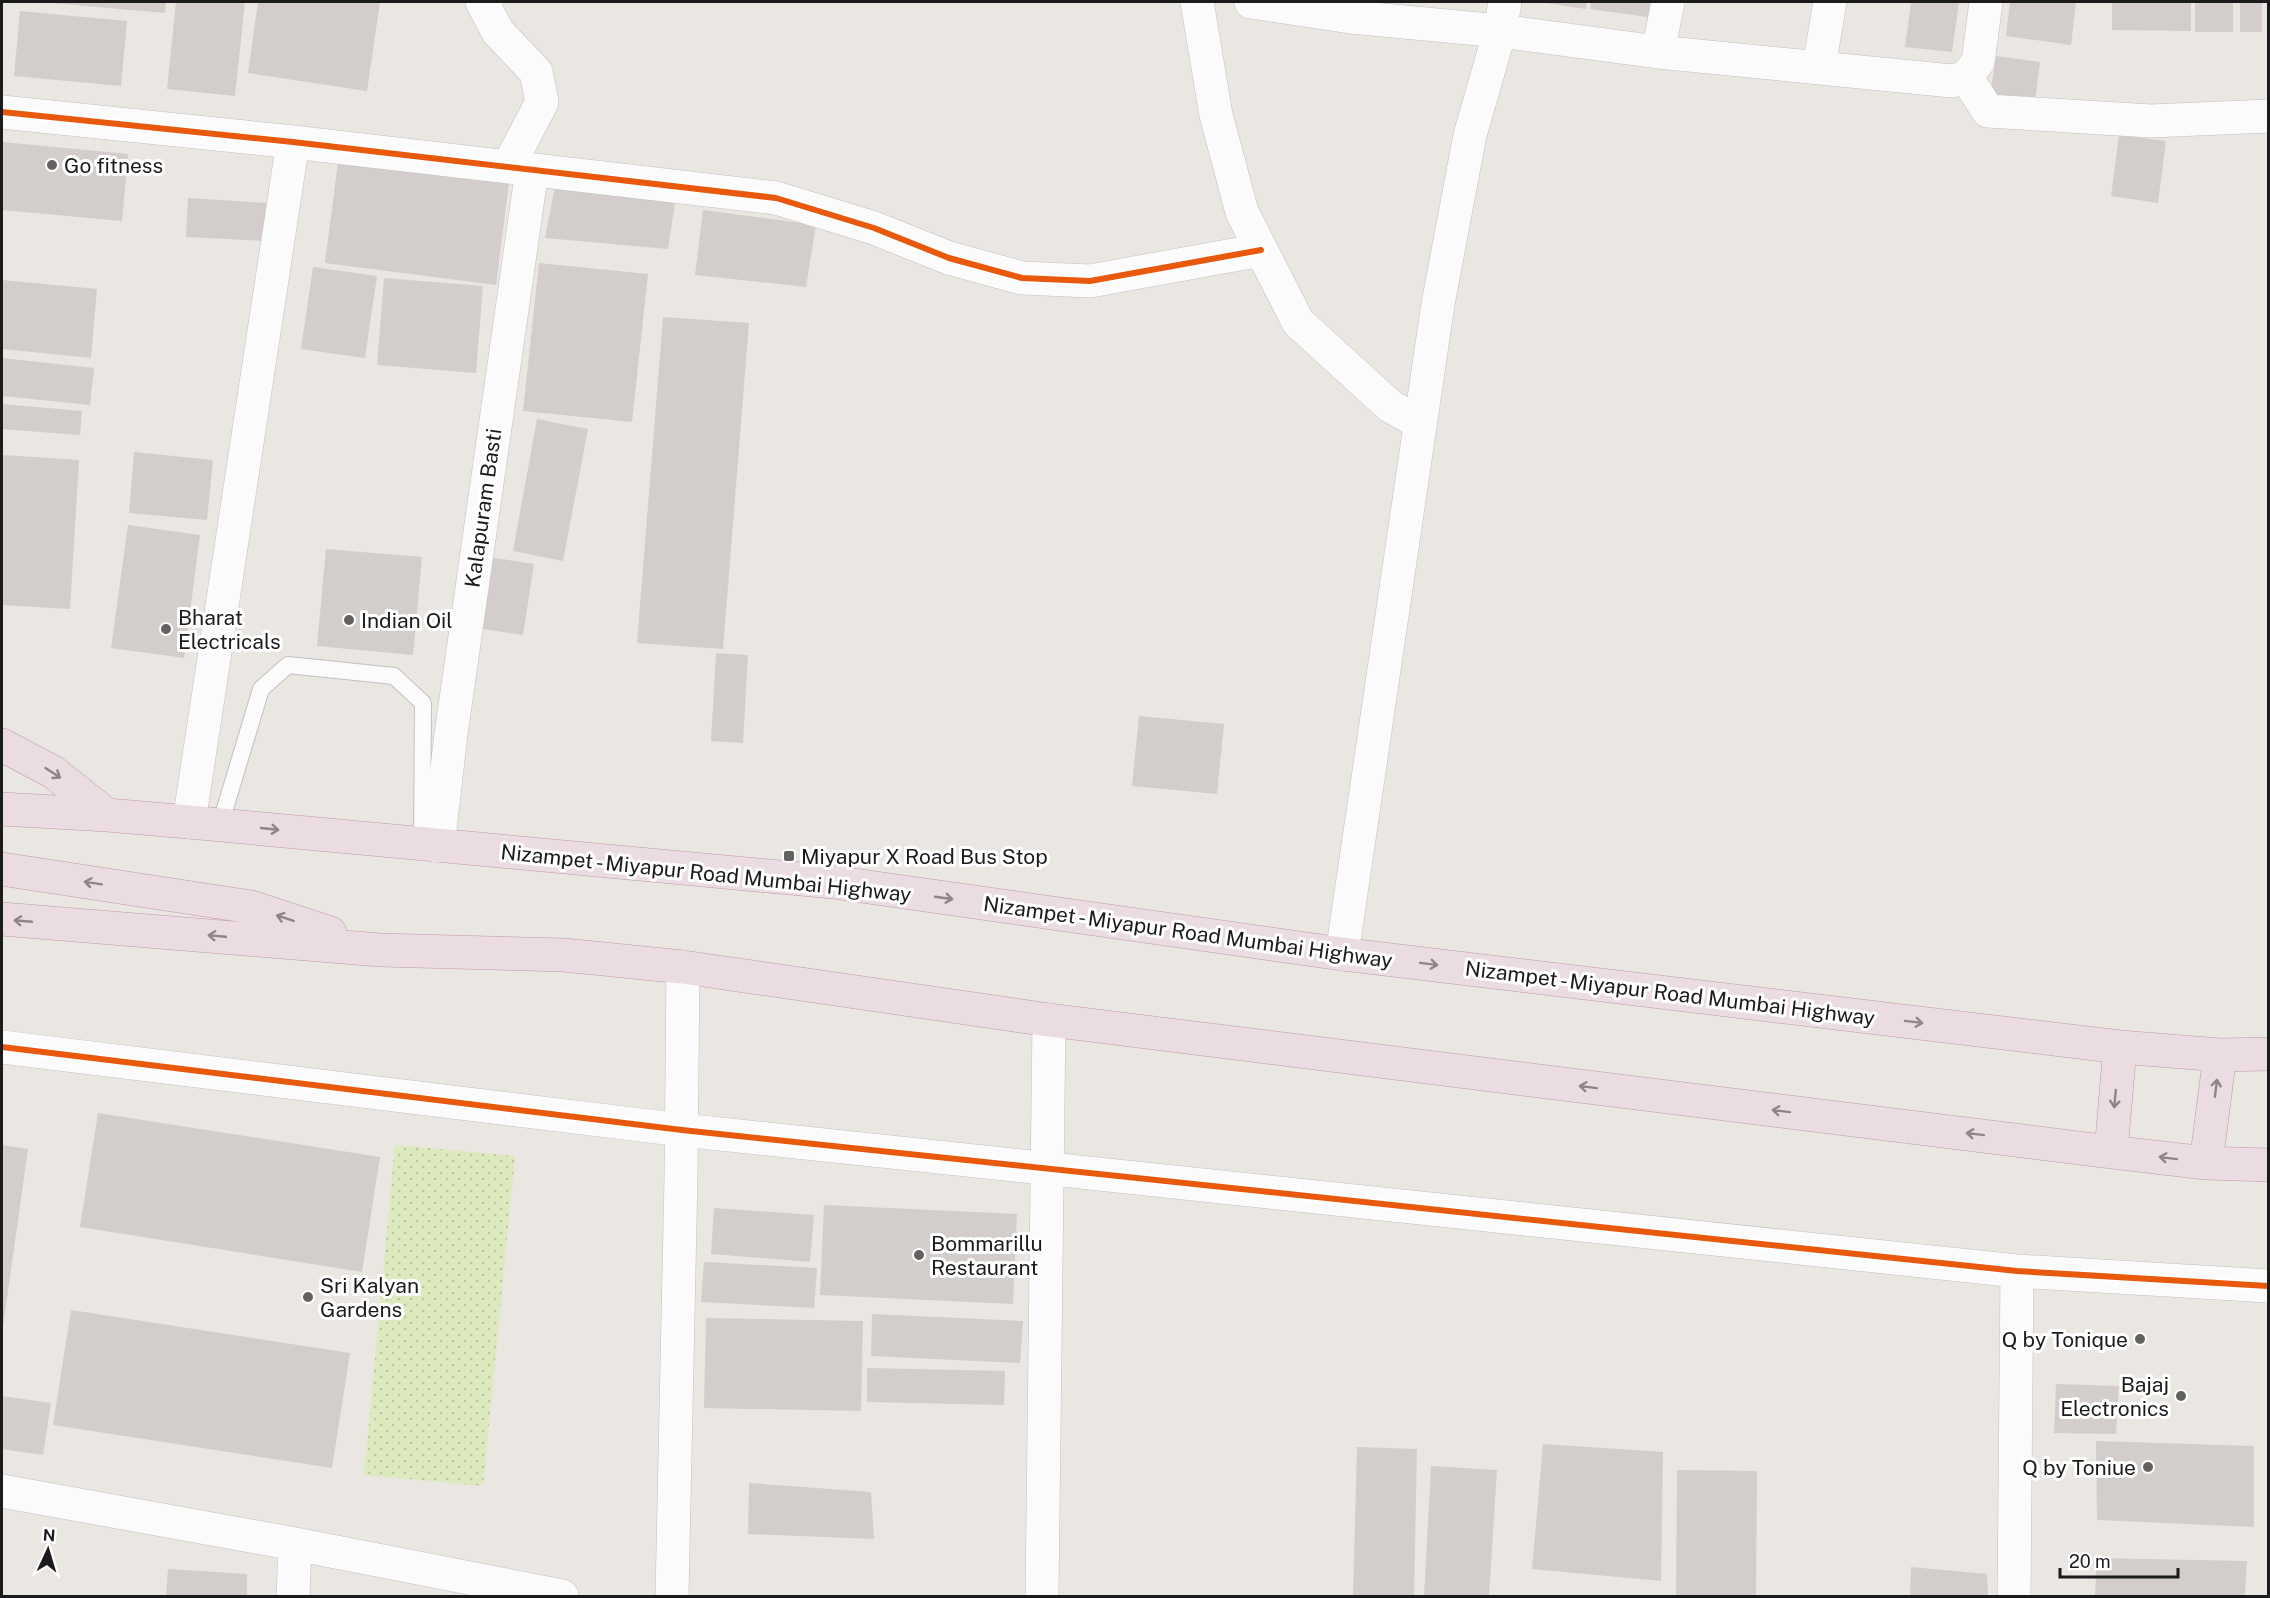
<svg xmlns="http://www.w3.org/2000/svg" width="2270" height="1598" viewBox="0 0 2270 1598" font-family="'Public Sans',sans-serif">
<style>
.grass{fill:url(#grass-dots)}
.building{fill:#d3cecb}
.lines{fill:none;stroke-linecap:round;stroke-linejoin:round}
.lane-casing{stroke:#c2c1bf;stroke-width:18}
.street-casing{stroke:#c2c1bf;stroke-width:34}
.highway-casing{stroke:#c198aa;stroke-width:34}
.lane{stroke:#fcfbfb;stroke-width:16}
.street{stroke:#fcfbfb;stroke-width:33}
.highway{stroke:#eadce0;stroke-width:33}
.cycleway-casing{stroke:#fff;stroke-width:10}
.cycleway{stroke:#e8590c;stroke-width:6}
.oneway{stroke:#8d8587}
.poi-dot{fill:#636261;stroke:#fff;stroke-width:2}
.labels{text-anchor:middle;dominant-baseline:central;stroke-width:6;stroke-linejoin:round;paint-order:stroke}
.poi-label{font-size:21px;fill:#1b1b1b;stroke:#fff;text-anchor:start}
.street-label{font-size:21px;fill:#1b1b1b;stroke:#fff}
</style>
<defs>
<pattern id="grass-dots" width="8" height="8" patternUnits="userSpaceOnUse" patternTransform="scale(1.5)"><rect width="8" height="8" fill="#ddeabe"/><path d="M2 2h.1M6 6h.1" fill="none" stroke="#bdc8a3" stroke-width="1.8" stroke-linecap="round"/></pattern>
</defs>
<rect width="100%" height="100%" fill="#eae6e2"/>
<!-- grass -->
<path class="grass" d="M395 1145 515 1156 483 1486 364 1475Z"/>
<!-- building -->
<path class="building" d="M52 2H166L165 13 52 3Z
M176 2H245L235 96 167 89Z
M258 2H380L367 91 248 73Z
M1539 2H1587L1586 9Z
M1591 2H1650L1648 17 1590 9Z
M1911 2H1959L1952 52 1905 47Z
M2010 2H2076L2071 45 2006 36Z
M2112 2H2191V31L2112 30Z
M2195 2H2233V32H2195Z
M2240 2H2262V32H2240Z
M20 11 127 21 121 86 14 76Z
M1996 56 2040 62 2035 101 1990 95Z
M2119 135 2166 141 2158 203 2111 196Z
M2 142 128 154 122 221 2 210Z
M338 162 509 183 496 285 325 263Z
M555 186 675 203 668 249 545 238Z
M188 198 267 203 264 241 186 237Z
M703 210 816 225 806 287 695 275Z
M539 263 648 274 632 422 523 411Z
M313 267 377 276 365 358 301 349Z
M384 278 483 286 476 373 377 365Z
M2 280 97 289 91 358 2 349Z
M663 317 749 323 723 649 637 643Z
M2 358 94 368 90 405 2 396Z
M2 404 82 411 80 435 2 429Z
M537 419 588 429 563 561 513 551Z
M134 452 213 460 207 520 129 513Z
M2 455 79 460 70 609 2 605Z
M128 525 200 535 184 658 111 648Z
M326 549 422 557 413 655 317 646Z
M488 557 534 564 523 635 477 628Z
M716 653 748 655 743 743 711 741Z
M1139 716 1224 724 1217 794 1132 786Z
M98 1113 380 1157 362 1272 80 1227Z
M2 1145 28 1149 3 1327H2Z
M824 1205 1017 1214 1013 1304 820 1295Z
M714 1208 814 1215 810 1262 711 1254Z
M704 1262 817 1268 814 1308 701 1302Z
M71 1310 350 1353 332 1468 53 1425Z
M872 1314 1023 1321 1020 1363 871 1356Z
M706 1318 863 1321 861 1411 704 1408Z
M867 1368 1005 1371 1004 1405 867 1402Z
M2056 1384 2119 1386 2116 1434 2054 1433Z
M2 1396 51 1403 43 1455 2 1449Z
M2096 1441 2254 1446V1527L2097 1520Z
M1543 1444 1663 1452 1661 1581 1532 1569Z
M1357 1447 1417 1449 1414 1596H1353Z
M1431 1466 1497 1470 1489 1596H1424Z
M1677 1470 1757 1471 1756 1596H1676Z
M749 1483 871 1492 874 1539 748 1534Z
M2097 1558 2247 1561 2245 1596H2095Z
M1911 1567 1987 1574 1988 1596H1910Z
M168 1569 247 1574V1596H166Z"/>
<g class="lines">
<defs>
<path id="lane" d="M220 825 261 689 288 665 394 676 423 703 422 845"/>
<path id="street" d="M482 2 498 32 536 72 542 102 508 167
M1197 2 1216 115 1242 212 1298 322 1390 406 1420 423
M1251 2 1351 17 1500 31 1658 52 1952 81 1966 77 1978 62 1986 2
M1658 52 1668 2
M1819 67 1830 2
M1966 77 1988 111 2151 121 2268 116
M2 112 293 142 776 198 874 228 949 258 1022 278 1090 281 1261 250
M189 822 293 142
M438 846 451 734 532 170
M1342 954 1438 304 1470 135 1500 31 1505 2
M2 1047 682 1130 2017 1271 2268 1286
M2 1491 295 1544 562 1596
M293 1596 295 1544
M672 1596 681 1177 683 967
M1042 1596 1049 1020
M2014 1596 2017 1271"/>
<path id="highway" d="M2 745 53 772 107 815
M2 809 107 815 189 822 833 882 1342 954 2120 1047 2220 1055 2268 1054
M2 869 251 907 330 933
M2 919 380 950 564 955 683 967 1049 1020 2111 1152 2206 1163 2268 1165
M2111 1152 2120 1047
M2206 1163 2220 1055"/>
</defs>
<!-- lane casing -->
<use href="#lane" class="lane-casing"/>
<!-- street casing -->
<use href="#street" class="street-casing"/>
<!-- highway casing -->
<use href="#highway" class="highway-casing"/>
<!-- lane -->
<use href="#lane" class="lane"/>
<!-- street -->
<use href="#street" class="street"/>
<!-- highway -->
<use href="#highway" class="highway"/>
<defs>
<path id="cycleway" d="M2 112 293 142 776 198 874 228 949 258 1022 278 1090 281 1261 250
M2 1047 682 1130 2017 1271 2268 1286"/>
</defs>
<!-- cycleway casing -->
<use href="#cycleway" class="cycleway-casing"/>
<!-- cycleway -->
<use href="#cycleway" class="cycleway"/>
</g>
<!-- one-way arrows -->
<defs><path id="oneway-shaft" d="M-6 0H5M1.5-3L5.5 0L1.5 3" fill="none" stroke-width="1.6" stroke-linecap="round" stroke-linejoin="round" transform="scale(1.5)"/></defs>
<g class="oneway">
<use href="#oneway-shaft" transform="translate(53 773) rotate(33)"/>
<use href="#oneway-shaft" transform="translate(270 829) rotate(6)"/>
<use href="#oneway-shaft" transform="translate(93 883) rotate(-171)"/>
<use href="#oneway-shaft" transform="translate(944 898) rotate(8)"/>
<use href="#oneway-shaft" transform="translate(285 918) rotate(-162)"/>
<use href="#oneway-shaft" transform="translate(23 921) rotate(-175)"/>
<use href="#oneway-shaft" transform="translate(217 936) rotate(-175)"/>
<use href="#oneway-shaft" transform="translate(1429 964) rotate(7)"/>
<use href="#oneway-shaft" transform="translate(1914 1022) rotate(7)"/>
<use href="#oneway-shaft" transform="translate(1588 1087) rotate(-173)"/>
<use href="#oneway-shaft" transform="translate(2216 1088) rotate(-83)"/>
<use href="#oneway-shaft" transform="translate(2115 1099) rotate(95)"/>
<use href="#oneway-shaft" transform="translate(1781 1111) rotate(-173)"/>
<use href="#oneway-shaft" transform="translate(1975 1134) rotate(-173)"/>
<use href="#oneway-shaft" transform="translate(2168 1158) rotate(-173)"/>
</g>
<!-- markers -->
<g class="poi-dot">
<circle cx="52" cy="165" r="6"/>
<circle cx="349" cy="620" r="6"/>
<circle cx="166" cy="629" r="6"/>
<rect x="783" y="850" width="12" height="12" rx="3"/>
<circle cx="919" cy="1255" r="6"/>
<circle cx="308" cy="1297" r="6"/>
<circle cx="2140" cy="1339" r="6"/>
<circle cx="2181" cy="1396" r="6"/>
<circle cx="2148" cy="1467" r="6"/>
</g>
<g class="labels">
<!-- poi labels -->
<g class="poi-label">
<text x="64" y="165">Go fitness</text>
<text x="178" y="617">Bharat<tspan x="178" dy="24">Electricals</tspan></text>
<text x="361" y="620">Indian Oil</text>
<text x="801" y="856">Miyapur X Road Bus Stop</text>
<text x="931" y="1243">Bommarillu<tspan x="931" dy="24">Restaurant</tspan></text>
<text x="320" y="1285">Sri Kalyan<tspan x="320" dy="24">Gardens</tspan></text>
<text x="2128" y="1339" text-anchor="end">Q by Tonique</text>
<text x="2169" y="1384" text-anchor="end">Bajaj<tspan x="2169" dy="24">Electronics</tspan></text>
<text x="2136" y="1467" text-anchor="end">Q by Toniue</text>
</g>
<!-- street labels -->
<g class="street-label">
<text transform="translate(483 508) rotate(-82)">Kalapuram Basti</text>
<text transform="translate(706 873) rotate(6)">Nizampet - Miyapur Road Mumbai Highway</text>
<text transform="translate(1188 932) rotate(8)">Nizampet - Miyapur Road Mumbai Highway</text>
<text transform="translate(1670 993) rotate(7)">Nizampet - Miyapur Road Mumbai Highway</text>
</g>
</g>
<!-- border -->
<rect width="2270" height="1598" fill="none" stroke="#1b1b1b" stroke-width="6"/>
<!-- north arrow -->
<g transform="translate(48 1550) rotate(4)" stroke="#ffffff" stroke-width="4.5" paint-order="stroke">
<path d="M0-4.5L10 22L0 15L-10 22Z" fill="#1b1b1b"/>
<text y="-9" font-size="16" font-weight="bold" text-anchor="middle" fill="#1b1b1b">N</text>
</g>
<!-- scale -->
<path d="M2060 1568v9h118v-9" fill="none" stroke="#1b1b1b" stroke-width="3"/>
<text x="2069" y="1568" font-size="18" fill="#1b1b1b" stroke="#ffffff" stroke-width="4.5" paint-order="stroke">20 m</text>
</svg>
